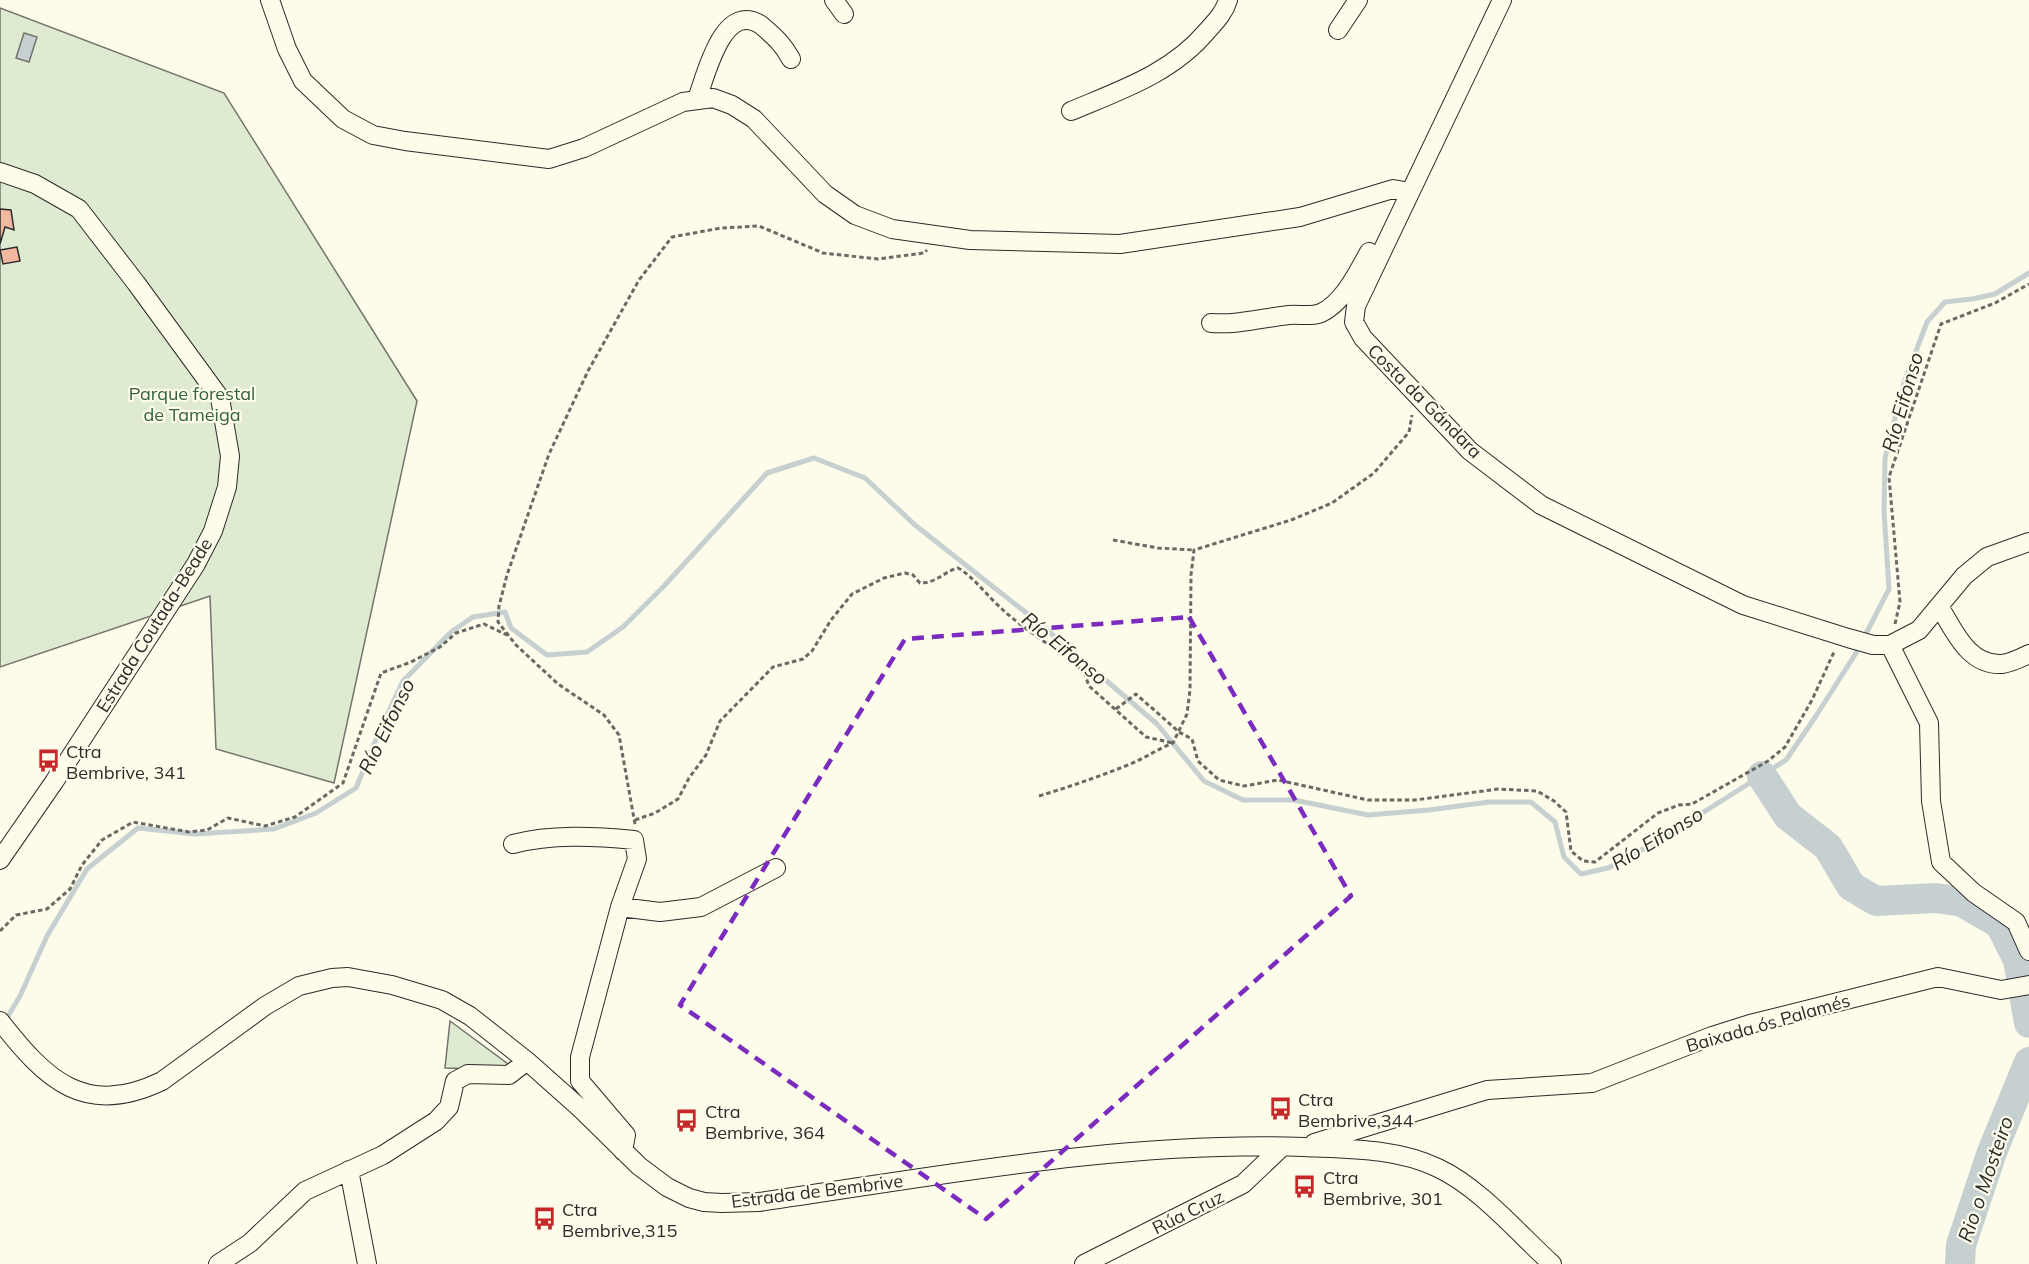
<svg xmlns="http://www.w3.org/2000/svg" width="2029" height="1264" viewBox="0 0 2029 1264" font-family="Mulish,sans-serif">
<style>
.green{fill:#deebd1;stroke:#74746e;stroke-width:1.5}
.water{fill:#c7d0d0;stroke:#74746e;stroke-width:1.5}
.lines{fill:none;stroke-linecap:round;stroke-linejoin:round}
.stream{stroke:#c7d0d0;stroke-width:5}
.river{stroke:#c7d0d0;stroke-width:30}
.building{fill:#f2b8a0;stroke:#2b2b2b;stroke-width:1.5}
.minor-casing{stroke:#2b2b2b;stroke-width:20}
.path{stroke:#6a6964;stroke-width:3;stroke-dasharray:4.5 3;stroke-linecap:butt}
.minor{stroke:#fdfbea;stroke-width:18}
.marked{fill:none;stroke:#7b2cbf;stroke-width:4.5;stroke-dasharray:12 8;stroke-linejoin:round}
.labels{text-anchor:middle;dominant-baseline:central;stroke-width:4.5;stroke-linejoin:round;paint-order:stroke}
.park-label{font-size:18px;fill:#34623c;stroke:#fdfbea}
.street-label{font-size:18px;fill:#2b2b2b;stroke:#fdfbea}
.poi-label{font-size:18px;fill:#2b2b2b;stroke:#fdfbea;text-anchor:start}
.water-label{font-size:20px;font-style:italic;fill:#2b2b2b;stroke:#fdfbea}
</style>
<rect width="100%" height="100%" fill="#fdfbea"/>
<!-- green -->
<path class="green" d="M0 8 224 93 417 401 334 783 216 749 210 596 0 667Z
M450 1021 508 1064 503 1070 445 1068Z"/>
<!-- water -->
<path class="water" d="M24 33 37 37 29 62 16 58Z"/>
<g class="lines">
<!-- stream -->
<path class="stream" d="M5 1021 20 996 47 936 87 869 138 828 195 834 274 829 316 813 356 788 379 732 403 681 451 632 473 617 505 612 511 628 547 655 587 652 623 627 664 586 767 473 814 458 865 478 915 525 1034 619 1157 724 1204 781 1243 800H1294L1368 815 1429 810 1489 802H1531L1555 822 1564 857 1581 874 1608 868 1658 841 1786 760 1816 716 1856 653 1889 589 1884 511 1885 458 1904 383 1927 322 1945 302 1972 299 1995 294 2029 273"/>
<!-- river -->
<path class="river" d="M1762 776 1788 816 1828 847 1851 886 1876 901 1936 898 1962 902 2000 924 2018 960 2029 1023
M1960 1264 1961 1245 1992 1152 2029 1062"/>
</g>
<!-- building -->
<path class="building" d="M0 209 11 210 14 230 5 227 0 244Z
M17 247 20 261 3 264 0 250Z"/>
<g class="lines">
<defs>
<path id="minor" d="M270 0 287 49 303 81 343 119 373 135 405 141 549 159 584 148 683 102 713 98 732 105 754 119 825 194 855 215 892 229 970 240 1120 244 1300 217 1393 189 1410 192
M834 0 844 14
M1502 0 1356 306 1354 322 1363 338 1470 451 1541 505 1743 605 1848 638 1873 645H1890
M1338 30 1358 0
M697 99C706 75 723 0 761 25 775 37 782 43 791 59
M1071 111C1121 90 1172 73 1207 31 1216 21 1224 13 1228 0
M0 172 35 184 79 209 136 283 220 398 230 456 227 487 213 531 196 564 54 782 0 860
M1211 323C1238 325 1262 318 1289 315 1298 314 1312 317 1321 313 1343 303 1358 272 1369 252
M1939 606C1954 630 1968 666 2002 664 2011 663 2021 658 2029 654
M1890 645 1929 723 1931 801 1941 862 1974 893 2016 922 2029 951
M1890 645 1919 630 1964 576 1987 557 2029 542
M513 844C551 834 594 836 634 840L637 859 620 907 580 1057V1081L626 1135 623 1151
M620 907 660 912 701 907 776 868
M0 1021C46 1080 85 1118 162 1081L265 1006 299 986 332 978 348 977 392 985 442 1000 470 1016 527 1061 581 1109 639 1166 667 1187 689 1198 704 1202 722 1203 759 1202C940 1176 1121 1141 1304 1147 1348 1149 1397 1148 1438 1168 1479 1187 1518 1233 1552 1264
M1314 1143 1487 1090 1592 1083 1712 1036 1750 1024 1938 977 2001 990 2029 985
M349 1170 367 1264
M218 1264 250 1243 305 1191 383 1155 436 1121 449 1107 455 1081 468 1074 509 1075 527 1061
M1084 1264 1243 1184 1282 1147"/>
</defs>
<!-- minor casing -->
<use href="#minor" class="minor-casing"/>
<!-- path -->
<path class="path" d="M1113 540 1158 548 1194 550
M1895 624 1900 602 1889 477 1941 324 1995 303 2029 284
M1116 709 1136 694 1179 732 1192 739 1198 761 1219 780 1244 786 1278 780 1368 800H1415L1498 789 1537 791 1554 801 1566 812 1571 851 1583 861 1595 862 1658 813 1679 805 1692 804 1768 761 1785 747 1812 700 1834 652
M1039 796C1072 786 1104 775 1135 762 1148 756 1160 748 1173 743L1187 714 1190 690 1191 575 1194 550 1291 520 1332 503 1374 473 1409 432 1412 415
M635 820 655 813 678 799 689 778 706 755 720 721 773 667 803 659 812 651 831 620 852 594 884 578 905 573 913 575 920 583C937 583 943 572 958 568 973 576 988 597 1002 609 1027 632 1058 649 1084 672L1089 686 1146 737 1173 743
M635 824 619 735 604 715 558 684 516 645 498 622 499 606 507 575 549 454 588 371 639 280 672 237 721 228 759 226 823 253 878 259 924 253 927 250
M0 931 16 915 47 909 70 889 82 865 102 840 133 822 189 832 207 830 228 818 265 826 295 817 343 783 381 673 411 662 440 647 456 633 484 624 507 635"/>
<!-- minor -->
<use href="#minor" class="minor"/>
</g>
<!-- marked area -->
<path class="marked" d="M1189 617 1351 896 986 1219 680 1005 905 639Z"/>
<!-- icons -->
<defs>
<symbol id="bus-bare" viewBox="-9 -9 18 18"><path d="M-5-6H5V4H4V6H2V4H-2V6H-4V4H-5ZM-3.5-4V0h7V-4ZM-3.5 1.2v1.5H-2V1.2ZM2 1.2v1.5H3.5V1.2Z" fill="#c62828" stroke="#fdfbea" stroke-width="2.5" paint-order="stroke"/></symbol>
</defs>
<g fill-rule="evenodd">
<use href="#bus-bare" x="32" y="744" width="33" height="33"/>
<use href="#bus-bare" x="1264" y="1092" width="33" height="33"/>
<use href="#bus-bare" x="670" y="1104" width="33" height="33"/>
<use href="#bus-bare" x="1288" y="1170" width="33" height="33"/>
<use href="#bus-bare" x="528" y="1202" width="33" height="33"/>
</g>
<g class="labels">
<!-- park labels -->
<g class="park-label">
<text x="192" y="393">Parque forestal<tspan x="192" dy="21">de Tameiga</tspan></text>
</g>
<!-- street labels -->
<g class="street-label">
<text transform="translate(1425 401) rotate(45)">Costa da Gándara</text>
<text transform="translate(154 625) rotate(-58)">Estrada Coutada-Beade</text>
<text transform="translate(1768 1023) rotate(-16)">Baixada ós Palamés</text>
<text transform="translate(817 1191) rotate(-7)">Estrada de Bembrive</text>
<text transform="translate(1188 1212) rotate(-26)">Rúa Cruz</text>
</g>
<!-- poi labels -->
<g class="poi-label">
<text x="66" y="751">Ctra<tspan x="66" dy="21">Bembrive, 341</tspan></text>
<text x="1298" y="1099">Ctra<tspan x="1298" dy="21">Bembrive,344</tspan></text>
<text x="705" y="1111">Ctra<tspan x="705" dy="21">Bembrive, 364</tspan></text>
<text x="1323" y="1177">Ctra<tspan x="1323" dy="21">Bembrive, 301</tspan></text>
<text x="562" y="1209">Ctra<tspan x="562" dy="21">Bembrive,315</tspan></text>
</g>
<!-- water labels -->
<g class="water-label">
<text transform="translate(1902 402) rotate(-74)">Río Eifonso</text>
<text transform="translate(1065 648) rotate(39)">Río Eifonso</text>
<text transform="translate(386 726) rotate(-64)">Río Eifonso</text>
<text transform="translate(1657 838) rotate(-31)">Río Eifonso</text>
<text transform="translate(1985 1179) rotate(-71)">Rio o Mosteiro</text>
</g>
</g>
</svg>
